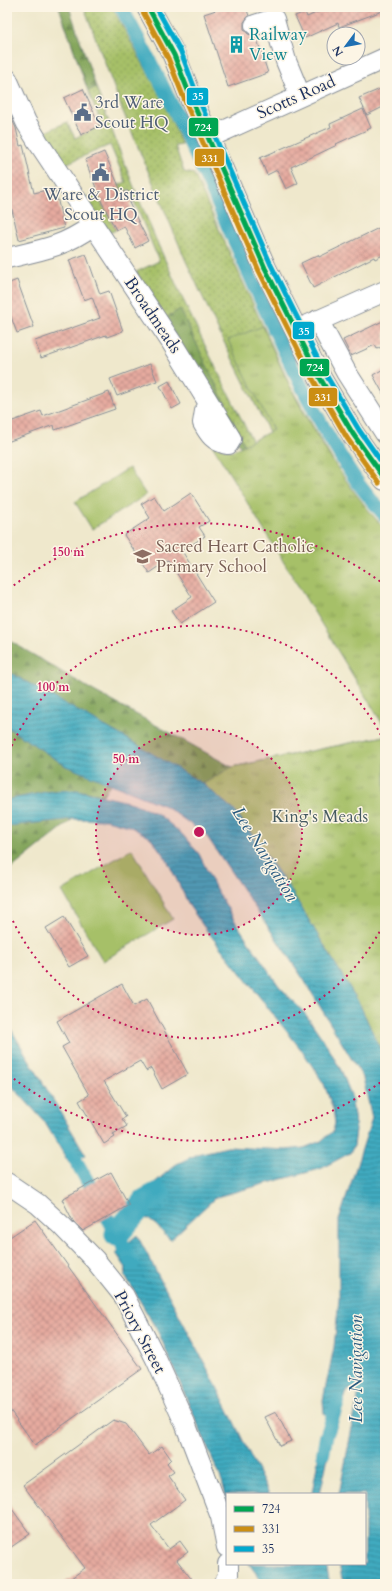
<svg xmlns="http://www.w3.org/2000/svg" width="392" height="1591" viewBox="0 0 392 1591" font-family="Cardo,serif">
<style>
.grass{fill:url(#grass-dots);stroke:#607862}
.forest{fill:url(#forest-firs);stroke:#506a5d}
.park{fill:url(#park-tufts);stroke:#607862}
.garden{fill:#a6c067;stroke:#607862}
.water{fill:url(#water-rules);stroke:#2e6c8e}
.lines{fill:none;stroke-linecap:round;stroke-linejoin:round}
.canal{stroke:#40aabf;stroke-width:14}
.river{stroke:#40aabf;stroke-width:25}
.building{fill:url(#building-cross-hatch)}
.minor-casing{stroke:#858c95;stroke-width:22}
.major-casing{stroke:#858c95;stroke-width:24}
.minor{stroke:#fff;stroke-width:20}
.major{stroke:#fff;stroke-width:22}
.bus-1-casing{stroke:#fcf5e5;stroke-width:8}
.bus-2-casing{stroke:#fcf5e5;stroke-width:8}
.bus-3-casing{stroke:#fcf5e5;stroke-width:8}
.bus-1{stroke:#00a651;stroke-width:5}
.bus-2{stroke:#cb8e13;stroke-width:5}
.bus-3{stroke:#00a9ce;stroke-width:5}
.ring{fill:none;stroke:#c2185b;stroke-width:2;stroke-dasharray:2 4}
.labels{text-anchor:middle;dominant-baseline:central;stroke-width:3;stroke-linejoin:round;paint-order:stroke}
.culture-label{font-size:17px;fill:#0d838f;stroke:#fcf5e5;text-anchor:start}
.street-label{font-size:17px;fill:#1b2f5e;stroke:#fcf5e5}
.service-label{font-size:17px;fill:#4e5e75;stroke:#fcf5e5;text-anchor:start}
.education-label{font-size:17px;fill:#785e54;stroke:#fcf5e5;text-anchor:start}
.park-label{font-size:17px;fill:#455a61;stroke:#fcf5e5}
.water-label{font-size:18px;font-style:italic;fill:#285a80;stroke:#fcf5e5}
.centre{fill:#c2185b;stroke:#fcf5e5;stroke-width:2}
.ring-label{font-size:12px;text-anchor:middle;font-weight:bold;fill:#c2185b;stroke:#fcf5e5;stroke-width:3;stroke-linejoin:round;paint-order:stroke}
.line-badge{stroke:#fcf5e5;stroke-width:1.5}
.badge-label{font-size:11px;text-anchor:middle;font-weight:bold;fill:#fff}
</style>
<defs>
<pattern id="grass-dots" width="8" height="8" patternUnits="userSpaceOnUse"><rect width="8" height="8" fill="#a6c067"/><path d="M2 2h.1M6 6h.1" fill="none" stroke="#869c58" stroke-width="1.8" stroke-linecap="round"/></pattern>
<pattern id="forest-firs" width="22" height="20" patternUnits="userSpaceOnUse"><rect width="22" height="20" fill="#84a65c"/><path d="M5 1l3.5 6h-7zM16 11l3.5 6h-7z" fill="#6b884f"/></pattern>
<pattern id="park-tufts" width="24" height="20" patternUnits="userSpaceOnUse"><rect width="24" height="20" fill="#a6c067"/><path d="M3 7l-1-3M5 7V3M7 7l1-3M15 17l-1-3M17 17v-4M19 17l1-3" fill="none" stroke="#869c58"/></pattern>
<pattern id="water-rules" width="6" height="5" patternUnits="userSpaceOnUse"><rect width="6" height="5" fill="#40aabf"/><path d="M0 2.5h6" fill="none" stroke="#358b9e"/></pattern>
<pattern id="building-cross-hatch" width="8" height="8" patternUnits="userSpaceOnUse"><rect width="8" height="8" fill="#e6aa9f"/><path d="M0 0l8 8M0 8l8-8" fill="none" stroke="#ba8b85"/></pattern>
</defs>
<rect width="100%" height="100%" fill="#fcf5e5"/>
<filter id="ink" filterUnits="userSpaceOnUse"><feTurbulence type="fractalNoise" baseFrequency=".025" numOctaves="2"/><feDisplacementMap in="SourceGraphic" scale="8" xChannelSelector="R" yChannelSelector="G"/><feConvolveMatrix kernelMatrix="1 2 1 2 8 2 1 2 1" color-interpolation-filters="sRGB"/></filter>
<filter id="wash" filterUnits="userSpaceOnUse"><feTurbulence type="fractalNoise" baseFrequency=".012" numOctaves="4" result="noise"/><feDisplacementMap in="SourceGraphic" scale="16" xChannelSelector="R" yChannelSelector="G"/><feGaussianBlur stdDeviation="0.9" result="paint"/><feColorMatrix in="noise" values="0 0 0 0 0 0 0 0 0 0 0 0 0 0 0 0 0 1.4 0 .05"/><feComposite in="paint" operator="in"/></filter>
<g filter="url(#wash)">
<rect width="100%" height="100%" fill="#efe8cc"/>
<!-- grass -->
<path class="grass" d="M84 7H112L164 102 182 145 175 146 184 172 194 174 291 388 338 470 365 507 385 530 284 462 219 332 185 259 122 109Z
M96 87C111 128 126 169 143 209 176 288 214 365 253 442L244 445 180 310 165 319 136 272 159 261 129 189 102 203 116 230 109 233 85 198 126 182 110 145 63 165 43 133 67 122 75 138 102 125 88 91Z"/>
<!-- forest -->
<path class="forest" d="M59 7H69L96 87 88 91Z
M180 309 244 444 282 512 276 507 165 319Z
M7 639 92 690 232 767 385 736V1059L359 1003 290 889 236 812 131 741 7 671Z
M7 727 66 766 111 783 103 795 77 790 51 791 7 800Z
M73 819 7 872V826Z"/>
<!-- park -->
<path class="park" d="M263 326C272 347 281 368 291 388 316 439 348 487 385 530V728L212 445 232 451 273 430 228 340Z
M385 736V1059L359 1003 290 889 236 812 203 784 232 767Z"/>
<!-- garden -->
<path class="garden" d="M129 468 146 495 92 529 75 502Z
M132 849 173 919 103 961 62 891Z"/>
<!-- water -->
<path class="water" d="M7 671 131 741 203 784 236 812 290 889 359 1003 385 1059V1288L384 1293 385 1302V1516L380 1582H347L342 1579 339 1564H365V1494H339L358 1397 353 1388 346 1391 337 1419 327 1417 324 1413 323 1400 334 1347 339 1299V1220L372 1118 363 1078 304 980 206 835 165 806 66 766 7 727Z
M77 790 133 803 158 814 182 834 199 854 215 887 238 926 279 986 306 1015 327 1045 342 1072 351 1095 356 1130 354 1146 350 1153 320 1169 216 1197 170 1240 156 1225 148 1219 141 1216 135 1219 131 1212 139 1198 151 1186 175 1165 197 1154 228 1147 286 1150 304 1148 321 1141 333 1131 335 1123 333 1109 324 1084 303 1052 204 927 190 907 167 860 151 838 129 826 107 820 73 819 7 826V800L51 791Z
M7 1016 12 1031 86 1155 69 1163 44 1121 10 1084 7 1076Z
M137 1235 216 1385 269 1494H227V1501L222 1481 159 1334 125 1275 126 1268 116 1253Z
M322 1436 332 1438 320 1494 312 1493Z
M249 1564H326L330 1584H264Z"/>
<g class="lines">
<!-- canal -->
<path class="canal" d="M121 7C163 82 199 160 233 238 271 322 306 407 358 483 366 494 376 505 385 516
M66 1143 133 1263
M323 1454 326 1437 338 1402"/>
<!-- river -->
<path class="river" d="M117 1234 145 1201 158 1194"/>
</g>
<g id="blocks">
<!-- building -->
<path class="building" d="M225 7H246L249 16 244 22V29L248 34 256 36 268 73 228 87 204 14Z
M329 7H385V10L339 27 338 23 305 38 295 16 305 12 307 17Z
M385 87V106L367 115 359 98Z
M83 89 100 126 81 135 64 98Z
M7 109 16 128 20 146 23 145 34 193 55 188 64 228 19 240 9 197H7Z
M363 109 371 128 336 144 337 145 291 167 298 183 286 189 277 170 267 175 260 158 331 127 330 124Z
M104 152 122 193 128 191 132 202 129 203 148 241 135 248 124 226 116 230 102 203 85 160Z
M385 225V254L375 259 374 257 313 288 301 263 318 255 319 257Z
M86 254 100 294 109 291 123 331 107 337 106 335 41 358 35 341 100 318 92 297 84 300 69 260Z
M17 280 34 327 17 333 7 306V284Z
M385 320V345L377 349 375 345 351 356 343 340Z
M150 364 157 381 117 396 110 379Z
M385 368V397L373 375Z
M169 381 181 404 172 409 160 386Z
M109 392 115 409 55 430 54 425 7 442V423L41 411 43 416Z
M191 493 209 521 199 527 205 536 182 551 214 602 180 624 171 611 192 597 168 560 149 573 124 535 150 518 141 504 154 496 164 511Z
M64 917 88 956 69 967 46 928Z
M122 984 134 1006 147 999 188 1074 162 1089 151 1068 146 1071 140 1061 104 1081 126 1117 122 1119 127 1126 113 1134 115 1137 104 1144 79 1101 89 1095 62 1047 69 1043 57 1021Z
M111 1172 129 1205 83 1231 73 1221 62 1199Z
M35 1220 142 1369 35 1445 7 1406V1239Z
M276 1412 291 1441 280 1446 265 1417Z
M113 1420 126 1424 149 1455 162 1446 171 1459 167 1463 174 1472 168 1476 185 1500 151 1525 169 1549 180 1541 188 1552 177 1560 195 1584H63L85 1568 23 1485Z
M7 1502 30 1534 7 1550Z"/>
</g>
</g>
<g filter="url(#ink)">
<use href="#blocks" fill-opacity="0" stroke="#858c95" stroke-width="1"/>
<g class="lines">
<defs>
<path id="minor" d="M255 25 274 19 286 61 300 95
M7 79 26 122 38 142 172 343 231 439 228 444C214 442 209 434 203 423L205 411 210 405
M208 138 385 58
M7 258C42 250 63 247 92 226
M318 320 346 372 385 433
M306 326 385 291
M7 1183 38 1204 62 1226 95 1260 124 1296 156 1359 185 1423 221 1517 227 1547
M224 1584 228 1575V1564"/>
<path id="major" d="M148 7 174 55 193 103 265 268 320 378 353 434 385 479"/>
</defs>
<!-- minor casing -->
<use href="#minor" class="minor-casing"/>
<!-- major casing -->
<use href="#major" class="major-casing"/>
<!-- minor -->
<use href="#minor" class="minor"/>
<!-- major -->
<use href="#major" class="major"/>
<defs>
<path id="bus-1" d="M148 7 174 55 193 103 265 268 320 378 353 434 385 479"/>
<path id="bus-2" d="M142 10 168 58 187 106 259 271 314 381 347 438 379 483"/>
<path id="bus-3" d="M156 7 181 52 199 100 271 265 326 375 359 430 385 467"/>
</defs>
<!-- bus-1 casing -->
<use href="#bus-1" class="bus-1-casing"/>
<!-- bus-2 casing -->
<use href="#bus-2" class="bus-2-casing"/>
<!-- bus-3 casing -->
<use href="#bus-3" class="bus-3-casing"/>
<!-- bus-1 -->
<use href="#bus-1" class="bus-1"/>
<!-- bus-2 -->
<use href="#bus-2" class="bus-2"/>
<!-- bus-3 -->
<use href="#bus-3" class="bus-3"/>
</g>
</g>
<!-- distance rings -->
<circle cx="199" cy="832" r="103" fill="#c2185b" fill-opacity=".12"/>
<g class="ring">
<circle cx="199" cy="832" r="103"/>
<path d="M385 921A206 206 0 0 1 7 907M7 757A206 206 0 0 1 385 743"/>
<path d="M385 1079A309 309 0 0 1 9 1075M9 589A309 309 0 0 1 385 585"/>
</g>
<!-- icons -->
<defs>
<symbol id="building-bare" viewBox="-9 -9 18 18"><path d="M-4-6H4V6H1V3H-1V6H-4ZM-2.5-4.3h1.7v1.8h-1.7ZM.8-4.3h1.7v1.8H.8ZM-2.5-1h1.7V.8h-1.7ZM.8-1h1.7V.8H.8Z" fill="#0f9aa8" stroke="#fcf5e5" stroke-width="2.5" paint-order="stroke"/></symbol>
<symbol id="civic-bare" viewBox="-9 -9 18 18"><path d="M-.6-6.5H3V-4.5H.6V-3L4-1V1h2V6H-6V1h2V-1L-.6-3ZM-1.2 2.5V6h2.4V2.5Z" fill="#5c6f8a" stroke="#fcf5e5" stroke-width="2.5" paint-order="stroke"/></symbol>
<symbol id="school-bare" viewBox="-9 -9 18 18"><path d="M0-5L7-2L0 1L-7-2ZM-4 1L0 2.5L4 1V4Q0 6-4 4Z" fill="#8d6e63" stroke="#fcf5e5" stroke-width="2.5" paint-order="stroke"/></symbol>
</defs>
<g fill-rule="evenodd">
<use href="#building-bare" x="224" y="32" width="25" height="25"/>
<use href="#civic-bare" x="70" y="100" width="25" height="25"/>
<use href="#civic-bare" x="88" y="160" width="25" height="25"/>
<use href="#school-bare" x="130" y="544" width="25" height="25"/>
</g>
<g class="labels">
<!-- culture labels -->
<g class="culture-label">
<text x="249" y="34">Railway<tspan x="249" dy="20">View</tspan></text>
</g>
<!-- street labels -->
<g class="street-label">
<text transform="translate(296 97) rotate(-24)">Scotts Road</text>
<text transform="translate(153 315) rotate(56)">Broadmeads</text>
<text transform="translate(140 1332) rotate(62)">Priory Street</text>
</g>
<!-- service labels -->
<g class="service-label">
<text x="95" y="102">3rd Ware<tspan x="95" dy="20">Scout HQ</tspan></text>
<text x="101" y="194" text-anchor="middle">Ware &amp; District<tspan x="101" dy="20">Scout HQ</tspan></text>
</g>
<!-- education labels -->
<g class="education-label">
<text x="156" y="546">Sacred Heart Catholic<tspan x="156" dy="20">Primary School</tspan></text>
</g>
<!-- park labels -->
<g class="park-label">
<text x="320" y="816">King's Meads</text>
</g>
<!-- water labels -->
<g class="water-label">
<text transform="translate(265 854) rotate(58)">Lee Navigation</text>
<text transform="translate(356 1369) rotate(-90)">Lee Navigation</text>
</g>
</g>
<circle cx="199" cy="832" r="6" class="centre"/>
<g class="ring-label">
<text x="68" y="556">150 m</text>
<text x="53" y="691">100 m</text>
<text x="126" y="763">50 m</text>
</g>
<g class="line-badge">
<rect x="186" y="87" width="23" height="19" rx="4" fill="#00a9ce"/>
<rect x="188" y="117" width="31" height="20" rx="4" fill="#00a651"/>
<rect x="194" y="148" width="31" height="19" rx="4" fill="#cb8e13"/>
<rect x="292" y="321" width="23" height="19" rx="4" fill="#00a9ce"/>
<rect x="299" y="358" width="31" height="19" rx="4" fill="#00a651"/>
<rect x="308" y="387" width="30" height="20" rx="4" fill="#cb8e13"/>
</g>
<g class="badge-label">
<text x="198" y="100">35</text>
<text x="203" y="131">724</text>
<text x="210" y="162">331</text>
<text x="304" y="335">35</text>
<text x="315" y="371">724</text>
<text x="323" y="401">331</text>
</g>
<!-- margin -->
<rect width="392" height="1591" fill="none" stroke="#fcf5e5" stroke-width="24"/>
<!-- legend -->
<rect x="226" y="1493" width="140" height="72" fill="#fcf5e5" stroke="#a2a6af"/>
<rect x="234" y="1506" width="20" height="6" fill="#00a651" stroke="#a2a6af"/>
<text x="262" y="1513" font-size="12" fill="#1b2f5e">724</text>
<rect x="234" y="1526" width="20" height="6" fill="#cb8e13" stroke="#a2a6af"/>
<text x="262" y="1533" font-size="12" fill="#1b2f5e">331</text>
<rect x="234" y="1546" width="20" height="6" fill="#00a9ce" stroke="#a2a6af"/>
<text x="262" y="1553" font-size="12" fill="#1b2f5e">35</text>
<!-- north arrow -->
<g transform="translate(346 46) rotate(238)"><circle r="19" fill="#fcf5e5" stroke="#a2a6af"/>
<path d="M0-3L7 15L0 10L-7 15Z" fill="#1f6fb2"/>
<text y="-6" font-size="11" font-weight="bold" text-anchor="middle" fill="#1b2f5e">N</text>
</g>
</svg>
